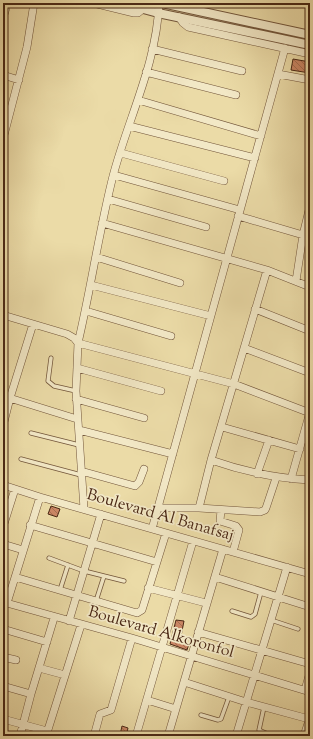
<svg xmlns="http://www.w3.org/2000/svg" width="313" height="739" viewBox="0 0 313 739" font-family="'Sorts Mill Goudy',serif">
<style>
.building{fill:url(#building-back-hatch);stroke:#4a2815}
.lines{fill:none;stroke-linecap:round;stroke-linejoin:round}
.service-casing{stroke:#72553a;stroke-width:5}
.minor-casing{stroke:#72553a;stroke-width:8}
.tertiary-casing{stroke:#72553a;stroke-width:10}
.service{stroke:#f2e8c6;stroke-width:3.5}
.minor{stroke:#f2e8c6;stroke-width:7}
.tertiary{stroke:#f2e8c6;stroke-width:8}
.labels{text-anchor:middle;dominant-baseline:central;stroke-width:3.5;stroke-linejoin:round;paint-order:stroke}
.street-label{font-size:16px;fill:#4a2815;stroke:#f2e8c6}
</style>
<defs>
<pattern id="building-back-hatch" width="6" height="6" patternUnits="userSpaceOnUse"><rect width="6" height="6" fill="#ca8664"/><path d="M-1 5l2 2M0 0l6 6M5-1l2 2" fill="none" stroke="#a66e51"/></pattern>
</defs>
<rect width="100%" height="100%" fill="#ebdba7"/>
<filter id="stains"><feTurbulence type="fractalNoise" baseFrequency=".005" numOctaves="4"/><feColorMatrix values="0 0 0 0 .2 0 0 0 0 .09 0 0 0 0 .02 0 0 0 .5 -.17"/></filter>
<radialGradient id="worn" r=".72"><stop offset=".6" stop-color="#630" stop-opacity="0"/><stop offset="1" stop-color="#630" stop-opacity=".3"/></radialGradient>
<!-- building -->
<path class="building" d="M293 59 310 62V73L291 70Z
M51 506 60 509 57 517 48 514Z
M176 620 184 621 180 641 189 644 187 650 170 644Z
M122 726 128 728 126 736 120 735Z"/>
<g class="lines">
<defs>
<path id="service" d="M51 358 48 381 54 386 76 391
M31 433 79 445
M21 459 81 475
M49 558 84 571 124 581
M60 590 68 565
M96 601 104 576
M232 611 251 617 255 614 261 592
M271 620 298 629
M264 707 259 730 272 736
M201 715 218 720 221 719 229 697"/>
<path id="minor" d="M93 3 134 13H138L143 9
M159 3C157 63 128 119 113 176 99 231 91 288 78 343L234 384 310 413
M179 17 183 23 188 27 310 54
M3 18 6 8
M152 49 242 71
M146 72 236 95
M278 74 310 80
M3 75 19 80
M138 100 261 136
M129 126 255 158
M3 139 27 47 34 3
M121 153 224 181
M114 175 240 210
M108 199 206 227
M238 216 303 235
M102 223 267 270 310 287
M96 257 180 283
M296 281 303 235 310 206
M91 285 211 316
M255 309 310 331
M86 311 171 336
M3 315 67 334 74 338 78 343 76 391 84 509
M244 348 310 373
M77 368 161 391
M3 396 77 419
M76 399 144 418
M3 426 10 398 33 324
M222 427 300 449
M79 430 173 454
M211 460C245 472 274 478 310 480
M81 471 135 486 139 482 144 469
M257 474 269 440
M291 479 310 412
M3 485 40 497 310 574
M158 508H199L260 512 265 510 266 508 276 478
M199 508 211 460 267 270
M221 510 220 521 236 526 239 530 233 552
M30 525 157 562
M3 527 15 489
M152 529 285 48
M3 544 23 550
M15 577 137 613 142 610 166 533
M215 577 310 607
M148 588 206 603
M3 602 132 638 310 692
M7 603 40 497
M69 621 101 514
M3 629 47 642
M198 632 310 664
M3 657 16 660
M39 668 65 675
M184 682 246 702 309 719
M3 686 31 694
M305 690 310 672
M147 700 176 709
M3 719 47 731
M20 736 31 694 54 618
M46 736 81 625
M94 736 100 714 111 710 132 638
M136 736 193 541
M168 736 223 549
M236 736 287 567
M304 736 310 717"/>
<path id="tertiary" d="M121 3 158 13 310 45
M162 3 310 35"/>
</defs>
<!-- service casing -->
<use href="#service" class="service-casing"/>
<!-- minor casing -->
<use href="#minor" class="minor-casing"/>
<!-- tertiary casing -->
<use href="#tertiary" class="tertiary-casing"/>
<!-- service -->
<use href="#service" class="service"/>
<!-- minor -->
<use href="#minor" class="minor"/>
<!-- tertiary -->
<use href="#tertiary" class="tertiary"/>
</g>
<g class="labels">
<!-- street labels -->
<g class="street-label">
<text transform="translate(160 516) rotate(16)">Boulevard Al Banafsaj</text>
<text transform="translate(161 633) rotate(16)">Boulevard Alkoronfol</text>
</g>
</g>
<!-- margin -->
<rect width="313" height="739" fill="none" stroke="#ebdba7" stroke-width="16"/>
<rect x="4" y="4" width="305" height="731" fill="none" stroke="#4a2815" stroke-width="2"/>
<rect x="8" y="8" width="297" height="723" fill="none" stroke="#4a2815"/>
<rect width="100%" height="100%" filter="url(#stains)"/>
<rect width="100%" height="100%" fill="url(#worn)"/>
</svg>
